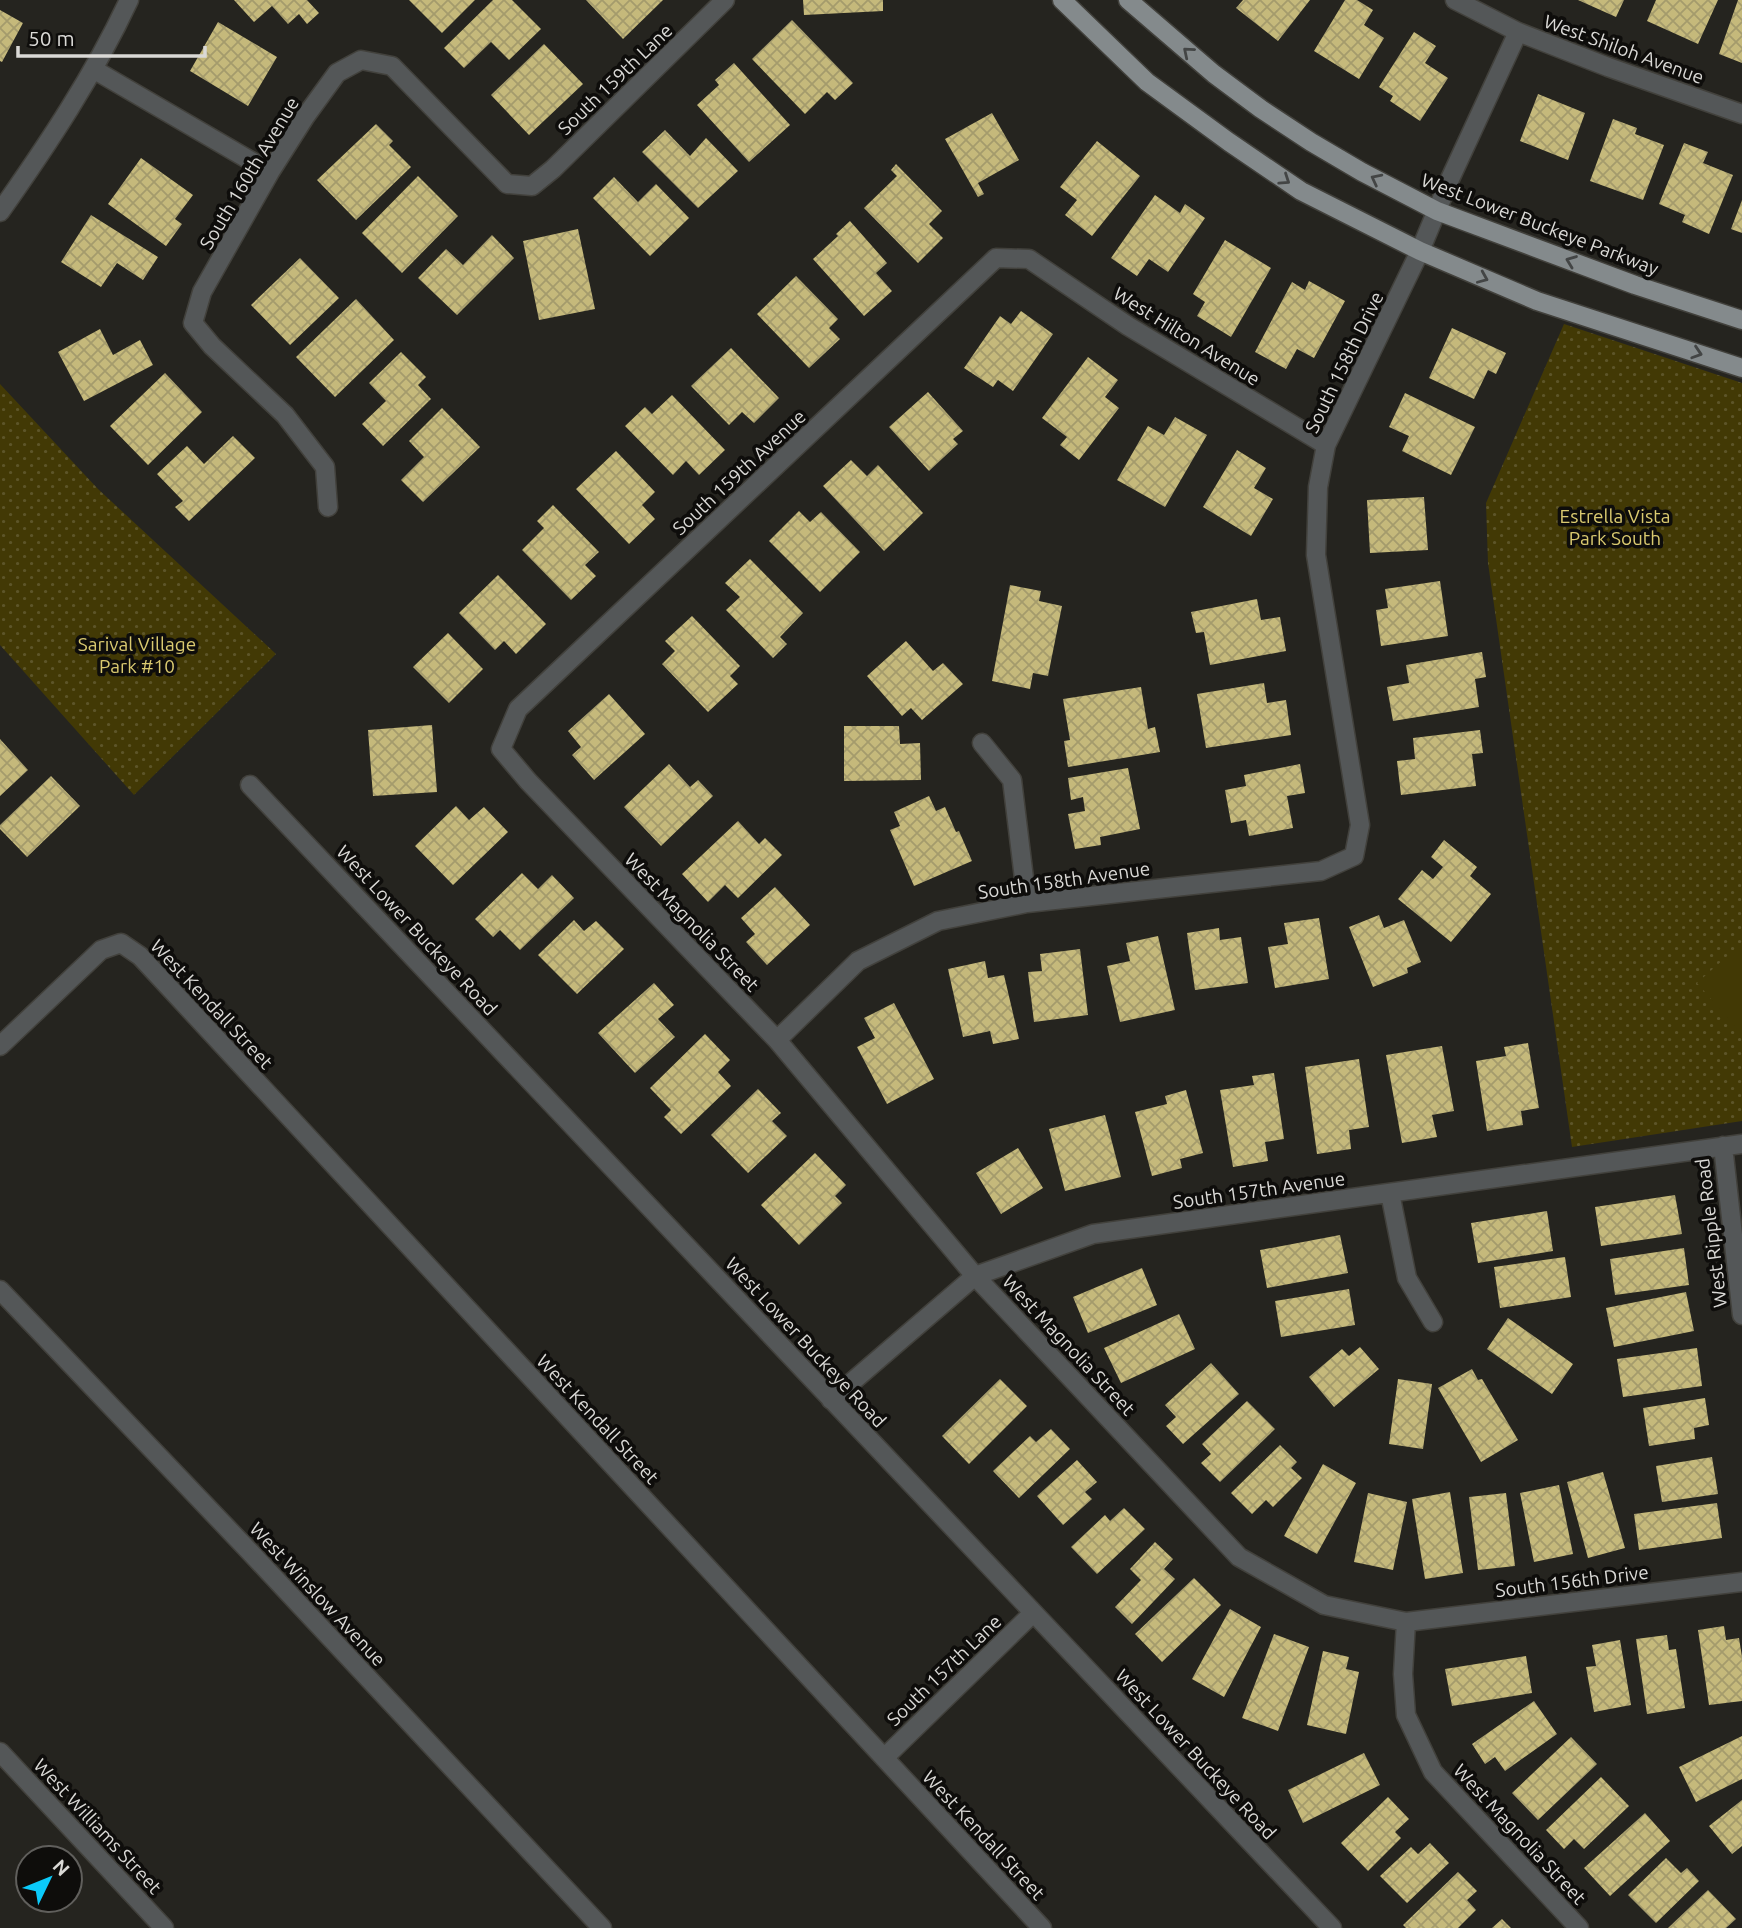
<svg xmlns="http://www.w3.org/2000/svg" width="1742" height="1928" viewBox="0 0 1742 1928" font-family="Ubuntu,sans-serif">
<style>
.park{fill:url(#park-dots)}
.garden{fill:#423905}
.building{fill:url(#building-cross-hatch)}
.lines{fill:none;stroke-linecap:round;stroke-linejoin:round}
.minor-casing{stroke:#42413c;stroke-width:21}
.major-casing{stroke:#42413c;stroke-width:21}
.minor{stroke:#545758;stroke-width:18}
.major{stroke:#848a8c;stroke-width:18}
.oneway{stroke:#434545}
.labels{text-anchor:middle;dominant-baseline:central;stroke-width:7;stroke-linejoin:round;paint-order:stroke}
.street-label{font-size:19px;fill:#dad9d6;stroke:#0e0d0b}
.park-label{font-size:19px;fill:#daca70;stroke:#0e0d0b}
</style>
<defs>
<pattern id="park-dots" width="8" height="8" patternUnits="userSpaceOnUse" patternTransform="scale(1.75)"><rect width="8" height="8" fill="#423905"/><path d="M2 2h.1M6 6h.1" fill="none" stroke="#5d5529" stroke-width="1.8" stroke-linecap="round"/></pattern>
<pattern id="building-cross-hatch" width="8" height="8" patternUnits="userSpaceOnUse" patternTransform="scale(1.75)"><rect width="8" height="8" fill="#c5b97b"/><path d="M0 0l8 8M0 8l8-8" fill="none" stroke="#a49b6c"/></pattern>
</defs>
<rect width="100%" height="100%" fill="#25241f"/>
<!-- park -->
<path class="park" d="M1564 324 1742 383V1121L1572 1147 1488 563 1486 503Z
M0 384 98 489 276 654 134 795 0 645Z"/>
<!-- garden -->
<path class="garden" d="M1742 943V1034L1697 983Z"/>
<!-- building -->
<path class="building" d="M234 0H307L319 13 307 24 299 14 288 24 272 6 254 22Z
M409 0H475L442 33Z
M493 0H512L541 29 509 60 491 42 464 68 444 48Z
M586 0H663L623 39Z
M803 0H883V11L804 15Z
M1243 0H1310L1278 41 1236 8Z
M1345 0H1357L1373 10 1364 25 1384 38 1359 79 1314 51Z
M1578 0H1624L1616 17Z
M1656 0H1718L1698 44 1647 21Z
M1738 0H1742V63L1719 54Z
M0 10 23 23 2 62 0 61Z
M792 20 853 83 835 100 827 92 805 114 752 59Z
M218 22 277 57 248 106 190 71Z
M1414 32 1436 46 1425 63 1448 78 1420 121 1390 101 1393 96 1379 87Z
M544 44 583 84 529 135 491 95Z
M734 63 790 125 749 162 697 105 719 85 715 80Z
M1538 94 1585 113 1568 160 1520 141Z
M992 113 1019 160 978 183 984 194 978 197 945 139Z
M1613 119 1637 128 1635 134 1664 145 1643 200 1590 181Z
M376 124 393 141 389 145 411 167 356 220 317 180Z
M665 130 690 156 706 138 738 171 698 208 642 152Z
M1097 141 1140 176 1092 236 1065 215 1077 200 1060 187Z
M1684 143 1708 152 1703 163 1733 175 1709 234 1682 222 1685 215 1659 204Z
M141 158 193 195 175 219 182 224 166 246 108 204Z
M896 164 942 211 929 224 943 238 918 263 864 208 897 176 891 170Z
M418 176 458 216 402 273 362 233Z
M614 177 638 202 656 184 689 218 650 256 593 198Z
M1155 195 1180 213 1185 204 1205 218 1168 272 1149 259 1137 276 1111 258Z
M1742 200V233L1731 229Z
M91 215 158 257 143 280 117 263 101 287 61 262Z
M850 221 887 263 876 273 892 291 864 316 813 259 838 236 836 234Z
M578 229 595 309 539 320 523 241Z
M492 235 514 258 457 315 418 278 446 249 463 265Z
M1225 240 1271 268 1231 337 1197 316 1205 302 1193 294Z
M300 258 339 298 290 345 251 305Z
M796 276 838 319 829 328 840 339 809 368 757 314Z
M1309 281 1345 301 1314 358 1297 349 1286 369 1255 352 1292 282 1305 290Z
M356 299 394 340 335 397 296 357Z
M1021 311 1053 334 1013 391 998 380 993 387 964 368 1000 316 1011 324Z
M1452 328 1506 353 1496 374 1488 370 1474 399 1429 378Z
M100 329 113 355 140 340 153 365 84 401 58 352Z
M731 348 779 398 754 423 742 412 729 425 691 386Z
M401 352 426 377 418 385 431 399 383 446 362 424 386 401 369 383Z
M1088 357 1118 380 1105 397 1119 408 1079 460 1060 445 1067 437 1042 418Z
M165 373 202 412 148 465 110 426Z
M928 392 963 431 953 439 958 444 929 471 889 427Z
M1405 393 1475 427 1451 475 1402 451 1409 436 1389 427Z
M672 395 725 450 699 475 686 461 673 475 625 426 645 407 652 414Z
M442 408 480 447 423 502 401 480 424 457 409 441Z
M1175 417 1207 435 1165 507 1117 480 1148 426 1164 435Z
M233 436 255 458 189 521 175 507 183 501 157 474 187 446 204 464Z
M1237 450 1266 468 1254 488 1273 499 1251 536 1203 507Z
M616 451 655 492 642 505 655 519 629 544 576 489Z
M851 460 867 476 878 465 923 513 884 551 823 486Z
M1424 497 1428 550 1370 553 1367 500Z
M553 505 599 552 585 565 596 576 571 600 522 550 544 528 537 521Z
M799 511 810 522 821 512 860 552 820 592 769 541Z
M750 559 803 613 780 637 787 644 773 658 726 610 740 597 725 583Z
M498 575 546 624 516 654 504 641 495 650 459 613Z
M1440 581 1448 636 1381 646 1376 610 1388 608 1385 589Z
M1010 585 1041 591 1039 601 1062 606 1048 676 1033 673 1030 689 992 681Z
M1257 599 1261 620 1280 617 1286 651 1210 665 1204 632 1196 633 1191 612Z
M692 616 740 666 730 676 738 684 708 712 662 664 675 651 665 641Z
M448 633 483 669 449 703 413 667Z
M906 641 933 671 943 663 963 684 922 720 911 708 902 716 867 676Z
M1482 652 1486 677 1475 679 1479 707 1393 721 1387 687 1409 683 1406 665Z
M1264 683 1267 703 1286 700 1291 735 1206 748 1197 694Z
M1141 687 1148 729 1155 727 1160 752 1068 767 1064 741 1070 740 1063 699Z
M609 694 645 734 594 780 572 755 581 747 568 731Z
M432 725 437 792 373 796 368 730Z
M844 726H899L900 744 920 743 921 780 844 781Z
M1480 730 1483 753 1472 754 1476 786 1401 795 1397 761 1415 759 1413 738Z
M0 739 28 770 0 796Z
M669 764 690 787 698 780 713 796 661 846 624 807Z
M1300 764 1305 793 1287 796 1293 828 1249 836 1246 820 1231 823 1225 790 1246 786 1244 775Z
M1128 768 1140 829 1100 837 1101 845 1075 849 1068 814 1085 811 1083 797 1071 800 1068 778Z
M51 776 80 806 27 857 0 829V825Z
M929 796 936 811 945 807 956 832 959 831 972 861 914 886 890 830 900 826 894 812Z
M456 806 469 820 484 807 508 832 453 885 415 846Z
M738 821 759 844 765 838 782 855 738 898 725 885 708 902 682 874Z
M1444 840 1477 867 1470 876 1491 894 1451 942 1398 899 1422 870 1433 879 1443 867 1431 857Z
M522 873 538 889 552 875 574 898 520 950 500 930 493 937 475 919Z
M775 887 810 925 767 965 746 942 755 934 741 918Z
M1379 915 1384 928 1404 920 1421 962 1407 968 1408 973 1373 987 1349 927Z
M1319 918 1329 979 1275 988 1268 947 1288 944 1284 923Z
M574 920 584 931 596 921 624 949 577 994 538 955Z
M1219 928 1220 940 1241 937 1248 983 1195 990 1187 933Z
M1158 936 1175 1010 1120 1022 1107 966 1130 961 1126 943Z
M1080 949 1088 1015 1034 1022 1028 972 1042 971 1040 954Z
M985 961 988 978 1004 975 1019 1039 993 1044 990 1031 963 1037 948 969Z
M654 983 674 1005 658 1019 675 1037 635 1073 598 1033Z
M894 1003 934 1079 887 1104 857 1047 875 1038 864 1018Z
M705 1034 730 1060 718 1072 731 1086 681 1134 664 1117 671 1110 650 1088Z
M1528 1043 1539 1108 1521 1111 1523 1125 1487 1131 1476 1061 1506 1056 1504 1047Z
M1442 1046 1454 1111 1432 1115 1437 1137 1402 1143 1386 1055Z
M1359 1059 1369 1127 1349 1130 1351 1149 1317 1154 1305 1067Z
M1274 1073 1284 1139 1265 1142 1268 1161 1233 1167 1220 1090 1254 1085 1252 1076Z
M758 1089 781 1113 772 1121 787 1136 748 1173 711 1135Z
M1186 1090 1203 1153 1180 1159 1182 1168 1152 1176 1135 1112 1167 1104 1165 1096Z
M1105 1115 1121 1177 1065 1191 1049 1129Z
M1018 1148 1043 1188 1001 1214 976 1173Z
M815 1153 846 1185 835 1196 842 1203 799 1245 761 1205Z
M1675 1195 1682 1234 1601 1246 1595 1207Z
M1547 1211 1553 1251 1478 1263 1471 1223Z
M1340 1235 1348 1273 1267 1288 1260 1250Z
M1684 1248 1689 1285 1615 1295 1610 1259Z
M1565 1257 1571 1297 1500 1308 1494 1267Z
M1142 1268 1157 1305 1088 1333 1073 1297Z
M1349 1289 1355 1325 1281 1337 1275 1301Z
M1686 1292 1694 1331 1614 1347 1606 1308Z
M1179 1314 1195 1349 1121 1383 1104 1348Z
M1508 1318 1573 1364 1552 1394 1487 1349Z
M1360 1347 1379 1369 1334 1407 1309 1377 1342 1349 1349 1356Z
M1697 1348 1702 1386 1623 1397 1617 1359Z
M1211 1363 1239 1394 1183 1444 1166 1426 1176 1417 1165 1405Z
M1472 1369 1478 1380 1482 1379 1518 1440 1481 1462 1438 1388Z
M1000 1379 1027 1406 969 1464 942 1436Z
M1398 1379 1432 1384 1423 1449 1389 1444Z
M1705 1398 1709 1425 1694 1428 1695 1439 1649 1446 1643 1408Z
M1247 1401 1275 1429 1220 1482 1201 1463 1211 1454 1202 1444Z
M1051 1429 1070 1449 1019 1498 993 1471 1030 1436 1036 1442Z
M1280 1445 1297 1462 1291 1468 1302 1478 1273 1507 1266 1500 1252 1514 1231 1493Z
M1712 1457 1718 1494 1662 1502 1656 1466Z
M1077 1460 1097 1482 1085 1492 1092 1499 1063 1525 1037 1496Z
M1323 1464 1356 1483 1317 1554 1284 1536Z
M1603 1472 1625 1548 1588 1558 1567 1482Z
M1559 1485 1573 1554 1534 1562 1520 1493Z
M1450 1492 1463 1573 1425 1579 1412 1499Z
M1368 1493 1407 1502 1393 1570 1354 1562Z
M1506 1493 1515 1566 1478 1570 1469 1497Z
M1717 1503 1722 1538 1639 1550 1634 1514Z
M1124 1508 1145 1529 1097 1574 1071 1547 1105 1515 1110 1521Z
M1155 1542 1173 1559 1164 1569 1175 1579 1132 1624 1115 1607 1141 1580 1130 1569Z
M1194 1578 1221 1605 1162 1662 1135 1634Z
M1230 1609 1261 1627 1224 1697 1192 1679Z
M1724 1626 1726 1640 1739 1638 1742 1657V1701L1709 1705 1698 1630Z
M1274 1634 1309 1647 1278 1731 1242 1718Z
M1667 1635 1669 1650 1676 1649 1685 1708 1647 1714 1636 1639Z
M1620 1640 1631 1705 1594 1712 1586 1667 1596 1666 1592 1645Z
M1323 1651 1349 1657 1346 1669 1359 1672 1346 1734 1307 1725Z
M1526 1656 1532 1693 1452 1706 1445 1669Z
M1534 1701 1557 1734 1505 1771 1495 1757 1485 1764 1472 1744Z
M1742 1736V1779L1696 1802 1679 1767Z
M1571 1737 1597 1764 1538 1820 1512 1793Z
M1364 1753 1380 1785 1303 1823 1288 1790Z
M1601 1777 1629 1806 1584 1849 1574 1839 1564 1849 1546 1830Z
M1388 1797 1409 1819 1395 1832 1401 1838 1368 1871 1341 1843Z
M1742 1800V1846L1732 1854 1709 1826Z
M1645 1813 1670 1841 1610 1896 1584 1868Z
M1430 1843 1449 1863 1407 1903 1380 1876 1411 1847 1418 1854Z
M1666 1858 1681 1873 1687 1868 1699 1881 1656 1923 1628 1895Z
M1458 1872 1477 1891 1467 1900 1476 1910 1458 1928H1406L1403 1925Z
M1708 1890 1736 1919 1726 1928H1668Z
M1502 1919 1511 1928H1492Z"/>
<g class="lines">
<defs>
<path id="minor" d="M1455 0 1518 32 1608 67 1742 114
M93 69 270 172
M0 212C48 144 94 75 129 0
M1326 445 1128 326 1029 259 996 258 518 709 501 749 528 781 777 1040 975 1276 1239 1557 1324 1605 1406 1622 1403 1674 1406 1715 1433 1772 1579 1928
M328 507 325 467 285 415 212 346 193 323 202 292 270 172 305 117 337 73 361 60 392 66 507 184 532 186 553 169 725 0
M982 743 1012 780 1027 903
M250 785 1332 1928
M777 1040 858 961 938 921 1027 903 1321 871 1354 856 1360 825 1316 555 1318 487 1326 445 1420 251 1450 179 1518 32
M0 1046 101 950 121 943 140 956 1042 1928
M1723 1146 1742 1315
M1390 1193 1407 1278 1433 1322
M0 1290 251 1553 602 1928
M831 1400 975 1276 1093 1234 1742 1144
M1406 1622 1742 1582
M0 1752 164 1928
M884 1758 1033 1613"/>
<path id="major" d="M1062 0 1147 82 1229 142 1301 191 1420 251 1537 301 1742 368
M1128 0 1214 74 1261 109 1311 142 1362 172 1437 211 1635 285 1742 320"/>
</defs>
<!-- minor casing -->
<use href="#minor" class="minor-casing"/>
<!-- major casing -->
<use href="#major" class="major-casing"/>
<!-- minor -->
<use href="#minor" class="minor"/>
<!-- major -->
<use href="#major" class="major"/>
</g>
<!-- one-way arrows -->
<defs><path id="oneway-chevron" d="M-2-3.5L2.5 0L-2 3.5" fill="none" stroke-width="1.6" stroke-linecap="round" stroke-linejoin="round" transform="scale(1.75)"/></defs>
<g class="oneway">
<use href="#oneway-chevron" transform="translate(1188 52) rotate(-140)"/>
<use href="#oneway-chevron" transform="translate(1376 179) rotate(-153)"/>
<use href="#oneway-chevron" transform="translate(1285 180) rotate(34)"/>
<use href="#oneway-chevron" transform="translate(1571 261) rotate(-159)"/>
<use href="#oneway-chevron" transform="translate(1483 278) rotate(23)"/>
<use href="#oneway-chevron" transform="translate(1697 353) rotate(18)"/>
</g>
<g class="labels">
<!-- street labels -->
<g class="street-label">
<text transform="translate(1624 49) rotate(20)">West Shiloh Avenue</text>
<text transform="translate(615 79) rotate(-44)">South 159th Lane</text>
<text transform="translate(249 173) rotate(-59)">South 160th Avenue</text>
<text transform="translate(1540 224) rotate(21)">West Lower Buckeye Parkway</text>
<text transform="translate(1187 336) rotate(32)">West Hilton Avenue</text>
<text transform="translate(1344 362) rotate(-64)">South 158th Drive</text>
<text transform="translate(739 472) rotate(-43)">South 159th Avenue</text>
<text transform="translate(1064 880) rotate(-8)">South 158th Avenue</text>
<text transform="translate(692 922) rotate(46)">West Magnolia Street</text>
<text transform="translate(417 930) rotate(47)">West Lower Buckeye Road</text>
<text transform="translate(212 1004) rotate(47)">West Kendall Street</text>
<text transform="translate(1259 1190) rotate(-8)">South 157th Avenue</text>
<text transform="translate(1711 1233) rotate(-97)">West Ripple Road</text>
<text transform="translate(806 1342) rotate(47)">West Lower Buckeye Road</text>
<text transform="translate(1069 1345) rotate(47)">West Magnolia Street</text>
<text transform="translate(598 1419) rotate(47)">West Kendall Street</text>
<text transform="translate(1572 1581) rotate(-7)">South 156th Drive</text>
<text transform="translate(318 1594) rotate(47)">West Winslow Avenue</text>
<text transform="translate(944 1670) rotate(-44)">South 157th Lane</text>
<text transform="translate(1196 1754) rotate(47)">West Lower Buckeye Road</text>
<text transform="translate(98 1826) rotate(47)">West Williams Street</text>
<text transform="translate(1520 1834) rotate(47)">West Magnolia Street</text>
<text transform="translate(984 1835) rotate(47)">West Kendall Street</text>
</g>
<!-- park labels -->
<g class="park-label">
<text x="1615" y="516">Estrella Vista<tspan x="1615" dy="22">Park South</tspan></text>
<text x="137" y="644">Sarival Village<tspan x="137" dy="22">Park #10</tspan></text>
</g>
</g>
<!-- north arrow -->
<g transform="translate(49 1879) rotate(47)"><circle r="33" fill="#0e0d0b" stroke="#605f5c" stroke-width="2"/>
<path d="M0-5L12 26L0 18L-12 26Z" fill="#0bcafa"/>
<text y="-10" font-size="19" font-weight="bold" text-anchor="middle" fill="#dad9d6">N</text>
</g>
<!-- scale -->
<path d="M18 46v10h187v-10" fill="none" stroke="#dad9d6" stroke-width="3.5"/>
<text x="28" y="46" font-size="21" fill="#dad9d6" stroke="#0e0d0b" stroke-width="5" paint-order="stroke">50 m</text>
</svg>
